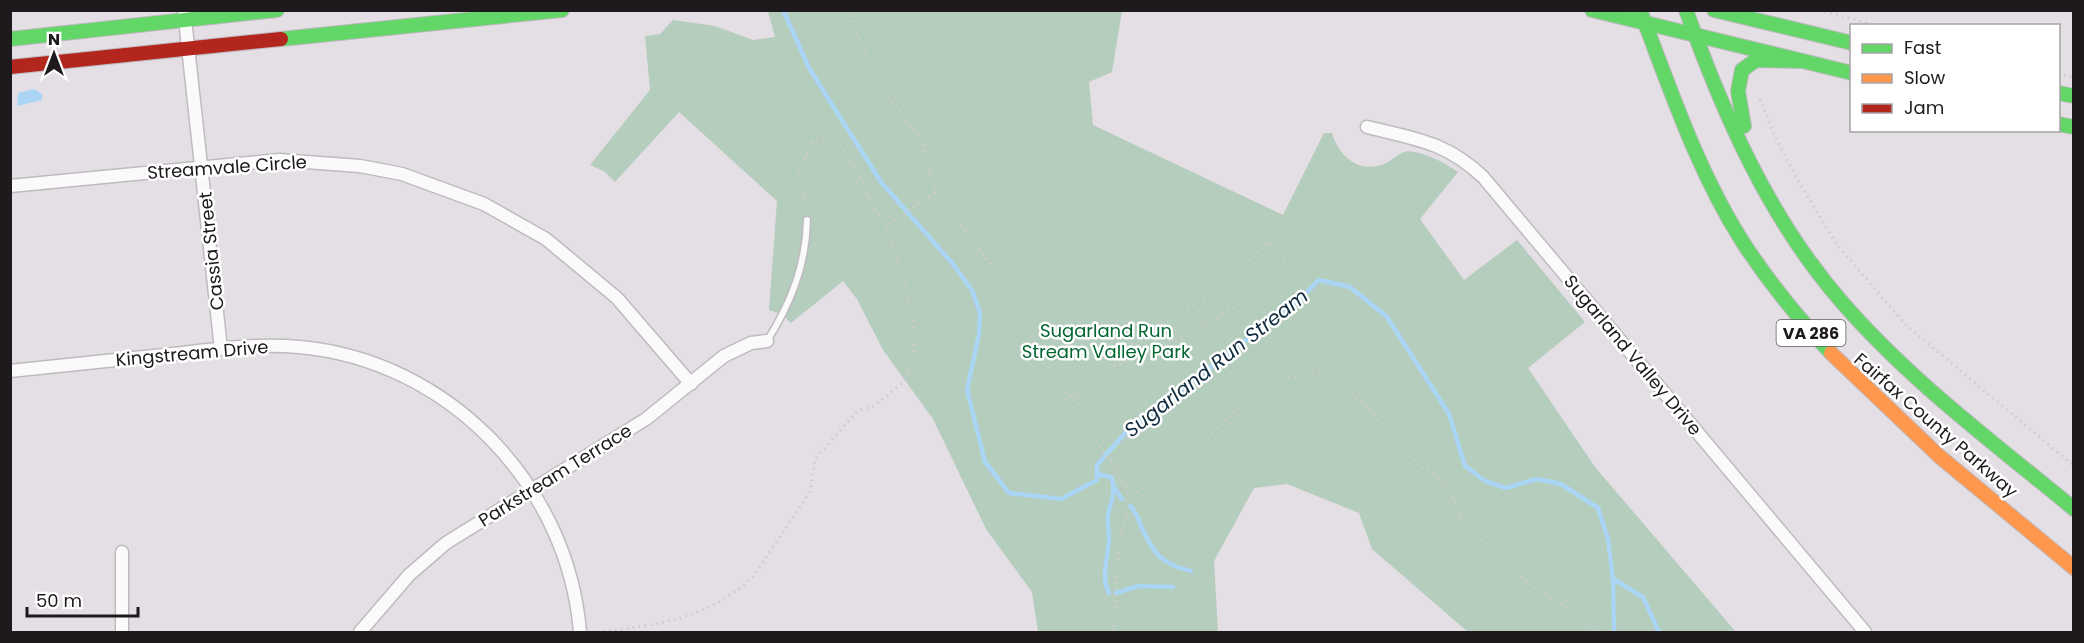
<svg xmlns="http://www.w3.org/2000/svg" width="2084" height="643" viewBox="0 0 2084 643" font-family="Poppins,sans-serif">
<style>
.green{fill:#b5cdbc}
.water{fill:#abd5f5}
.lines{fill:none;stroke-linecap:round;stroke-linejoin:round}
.stream{stroke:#abd5f5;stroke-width:4.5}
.lane-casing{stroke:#bfbabf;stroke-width:9}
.street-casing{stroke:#bfbabf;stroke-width:15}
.fast-casing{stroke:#bfbabf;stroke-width:16}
.slow-casing{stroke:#bfbabf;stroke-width:16}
.jam-casing{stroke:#bfbabf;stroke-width:16}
.path{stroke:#cecbce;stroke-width:3;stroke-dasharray:1.5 4.5;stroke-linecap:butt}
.lane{stroke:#fbfafb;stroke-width:6}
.street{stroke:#fbfafb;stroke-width:12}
.fast{stroke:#63d668;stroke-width:14}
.slow{stroke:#ff974d;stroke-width:14}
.jam{stroke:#b3261e;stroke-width:14}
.labels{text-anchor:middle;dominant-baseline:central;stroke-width:5;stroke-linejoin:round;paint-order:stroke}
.shield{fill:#fff;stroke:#615e61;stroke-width:1.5}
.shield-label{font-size:16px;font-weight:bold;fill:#1d191d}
.street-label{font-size:18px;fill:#1d191d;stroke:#fff}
.park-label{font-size:18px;fill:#036630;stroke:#fff}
.water-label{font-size:20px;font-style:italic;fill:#0f2c3e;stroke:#fff}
</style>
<rect width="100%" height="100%" fill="#e4dee5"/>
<!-- green -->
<path class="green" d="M768 11H1122L1112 72 1089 82 1093 125 1283 215 1324 133H1332C1339 157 1360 175 1386 163 1394 159 1399 153 1407 151 1426 153 1442 161 1458 172L1420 219 1464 280 1517 240 1585 322 1528 368 1595 467 1736 632H1468L1372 549 1359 513 1287 484 1254 488 1214 561 1218 632H1038L1032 592 986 529 933 419 883 350 857 299 843 281 791 323 781 314 769 310 777 201 679 112 615 182 605 172 590 165 650 90 645 36 660 34 673 20 715 26 753 40 775 37Z"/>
<!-- water -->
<path class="water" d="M34 89 42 94V100L17 106 18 93Z"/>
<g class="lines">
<!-- stream -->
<path class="stream" d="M784 12 809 68 881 182 952 263 972 290 980 313 979 334 967 390 985 462 1009 493 1061 499 1097 480V465L1127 431 1300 299 1319 280 1350 287 1387 317 1449 414 1465 466 1485 481 1506 488 1537 479 1561 484 1598 508 1608 539 1613 579 1614 632
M1097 474 1111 477C1117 490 1111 501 1108 514 1107 521 1109 530 1109 537 1109 556 1100 576 1109 593
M1114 487 1122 499
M1130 506C1136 511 1138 518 1141 526 1152 552 1162 565 1191 571
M1613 579 1643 597 1659 632
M1116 593 1138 586 1173 587"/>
<defs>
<path id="lane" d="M767 341C791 303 806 265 807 220"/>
<path id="street" d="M184 10 221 349
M1367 127C1416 139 1446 142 1483 177L1865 632
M10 186 279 160 360 166 402 174 484 204 546 239 617 298 691 384
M10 371C65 365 119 360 173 354 215 349 257 343 299 347 448 360 568 485 580 632
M122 632V552
M360 632 409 575 446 543 646 419 724 356 751 343 767 341"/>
<path id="fast" d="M1592 10 1852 73
M1640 10C1670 88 1697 170 1742 241 1768 281 1798 318 1831 353
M1686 10C1723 113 1768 217 1841 301 1909 380 1994 443 2074 509
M1714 10 1852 43
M10 39 277 10
M281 39 562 10
M2058 93 2074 96
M2058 124 2074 127
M1744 126 1738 91 1742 70 1756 60 1802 61"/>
<path id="slow" d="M1831 353 1939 456 2074 568"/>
<path id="jam" d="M10 67 281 39"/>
</defs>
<!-- lane casing -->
<use href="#lane" class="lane-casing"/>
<!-- street casing -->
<use href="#street" class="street-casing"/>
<!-- fast casing -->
<use href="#fast" class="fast-casing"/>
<!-- slow casing -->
<use href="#slow" class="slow-casing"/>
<!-- jam casing -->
<use href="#jam" class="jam-casing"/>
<!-- path -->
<path class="path" d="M847 10 877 81 923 143 936 192 1005 283 1045 364 1059 387 1077 402 1087 430 1112 463 1130 496 1178 464 1253 396 1274 381 1306 373H1328L1369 409 1411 459 1435 475 1452 496 1463 524 1524 580 1588 621 1594 632
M1819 10 1878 26
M2058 74 2074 77
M1760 99 1773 132 1797 179 1838 246 1906 325 2074 466
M806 212 799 171 811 143C846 130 859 177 871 201 875 210 881 218 886 226L936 192
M1072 398 1087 380 1101 372 1199 329 1278 278 1284 270V255L1267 242 1215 293 1149 330 1115 358 1113 367
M597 632C658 625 705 620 753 577L810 492 815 459 857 411 874 406 905 381 914 350 913 317 901 269 886 226
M1113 632 1119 548 1130 496"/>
<!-- lane -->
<use href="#lane" class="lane"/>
<!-- street -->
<use href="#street" class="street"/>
<!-- fast -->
<use href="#fast" class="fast"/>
<!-- slow -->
<use href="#slow" class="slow"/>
<!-- jam -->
<use href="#jam" class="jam"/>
</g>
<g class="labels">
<!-- shield labels -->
<rect class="shield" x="1776.5" y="320" width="69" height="26" rx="4.5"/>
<g class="shield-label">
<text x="1811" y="333">VA 286</text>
</g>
<!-- street labels -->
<g class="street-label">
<text transform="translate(227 167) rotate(-4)">Streamvale Circle</text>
<text transform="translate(211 251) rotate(-96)">Cassia Street</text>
<text transform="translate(192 353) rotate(-5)">Kingstream Drive</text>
<text transform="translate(1633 355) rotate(50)">Sugarland Valley Drive</text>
<text transform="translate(1936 425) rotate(41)">Fairfax County Parkway</text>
<text transform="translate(555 475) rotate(-32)">Parkstream Terrace</text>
</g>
<!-- park labels -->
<g class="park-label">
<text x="1106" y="330">Sugarland Run<tspan x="1106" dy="21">Stream Valley Park</tspan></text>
</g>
<!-- water labels -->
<g class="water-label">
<text transform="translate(1216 363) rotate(-38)">Sugarland Run Stream</text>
</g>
</g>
<!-- border -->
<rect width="2084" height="643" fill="none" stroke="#1d191d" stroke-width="24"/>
<!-- legend -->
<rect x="1850" y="24" width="210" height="108" fill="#ffffff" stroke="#a5a3a5" stroke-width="1.5"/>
<rect x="1862" y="44" width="30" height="9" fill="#63d668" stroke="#a5a3a5" stroke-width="1.5"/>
<text x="1904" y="54" font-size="18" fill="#1d191d">Fast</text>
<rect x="1862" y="74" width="30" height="9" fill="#ff974d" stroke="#a5a3a5" stroke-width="1.5"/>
<text x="1904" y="84" font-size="18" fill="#1d191d">Slow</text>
<rect x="1862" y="104" width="30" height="9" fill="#b3261e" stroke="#a5a3a5" stroke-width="1.5"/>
<text x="1904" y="114" font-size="18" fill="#1d191d">Jam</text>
<!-- north arrow -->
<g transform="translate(54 54)" stroke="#ffffff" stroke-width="4.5" paint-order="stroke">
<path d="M0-4.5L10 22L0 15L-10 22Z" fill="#1d191d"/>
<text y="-9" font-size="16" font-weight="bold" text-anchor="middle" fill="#1d191d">N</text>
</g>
<!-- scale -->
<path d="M27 607v9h111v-9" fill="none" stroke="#1d191d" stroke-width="3"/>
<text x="36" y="607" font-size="18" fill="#1d191d" stroke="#ffffff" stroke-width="4.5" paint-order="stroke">50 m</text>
</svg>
